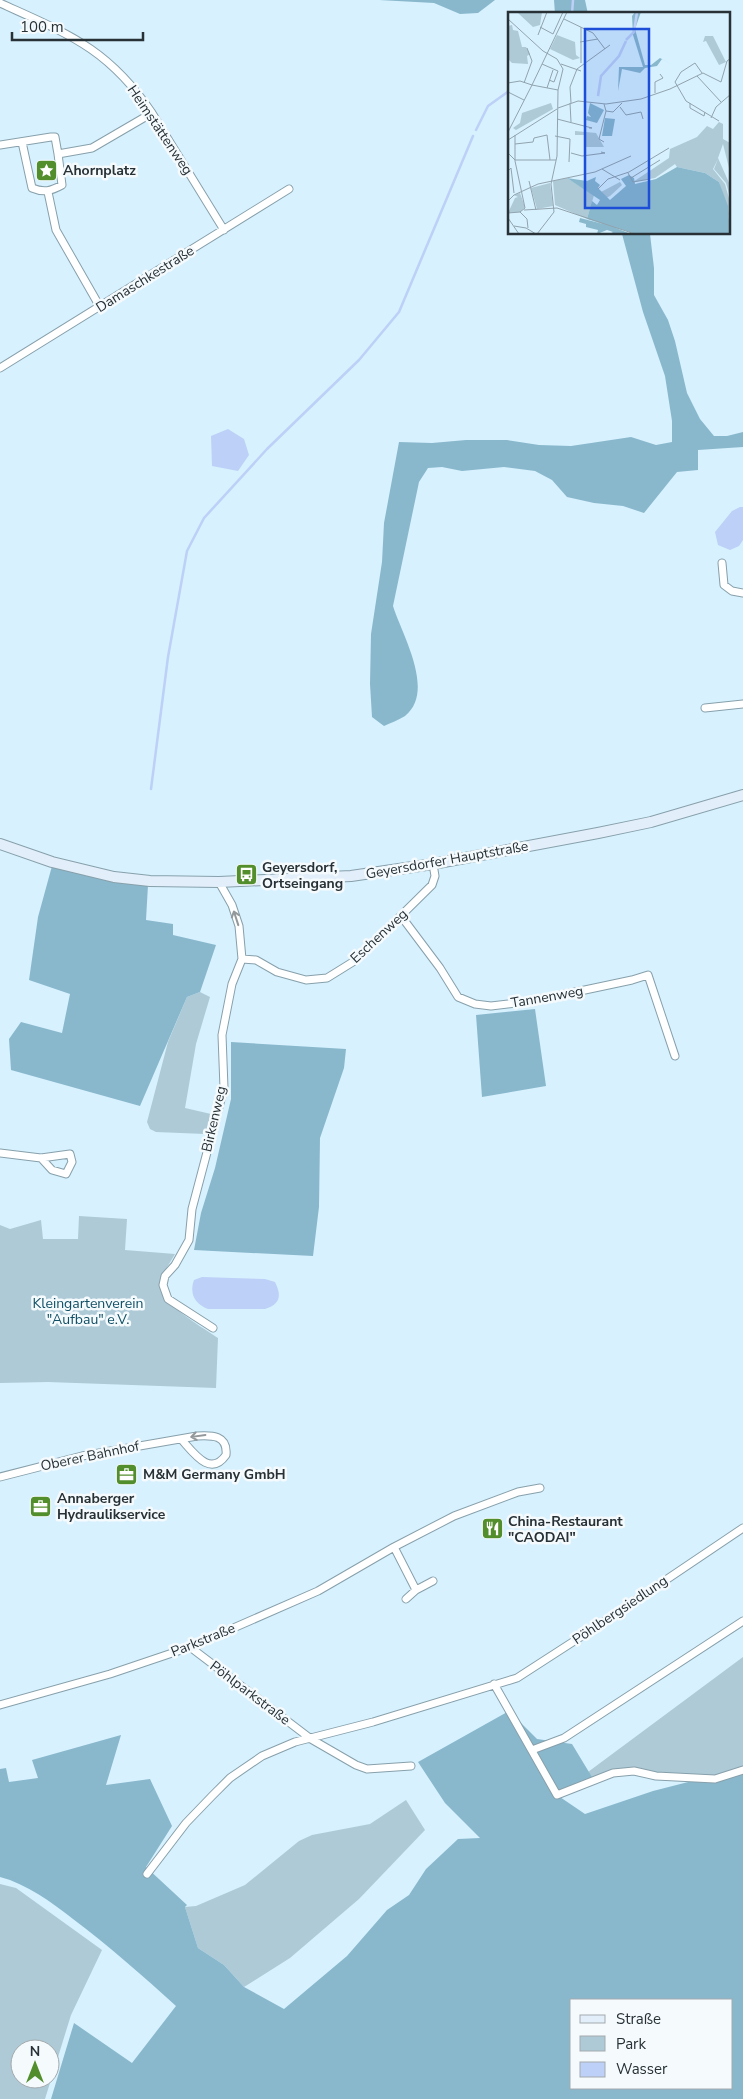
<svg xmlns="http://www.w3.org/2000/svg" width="743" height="2099" viewBox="0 0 743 2099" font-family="'Nunito Sans',sans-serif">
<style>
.green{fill:#aecad7;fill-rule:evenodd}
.forest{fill:#89b8cd;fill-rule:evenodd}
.water{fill:#bdd0f7}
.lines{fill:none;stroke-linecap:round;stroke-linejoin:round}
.stream{stroke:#bdd0f7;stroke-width:2.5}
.street-casing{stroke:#87a0ab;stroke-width:9}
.secondary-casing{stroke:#87a0ab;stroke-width:12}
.street{stroke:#fff;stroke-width:7}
.secondary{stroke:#e2effa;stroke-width:10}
.oneway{stroke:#93989a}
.labels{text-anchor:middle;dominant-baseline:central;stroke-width:5;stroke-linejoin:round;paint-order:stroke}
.street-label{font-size:14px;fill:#273136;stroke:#f5fafd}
.poi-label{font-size:14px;font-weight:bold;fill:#273136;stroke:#f5fafd;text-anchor:start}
.park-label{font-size:14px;fill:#104f65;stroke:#f5fafd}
.inset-river{fill:none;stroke:#bdd0f7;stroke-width:2.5}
.inset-road{fill:none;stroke:#91a4ae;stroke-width:1}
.view{fill:#1d4ed8;fill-opacity:0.15;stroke:#1d4ed8;stroke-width:2.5}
.inset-edge{fill:none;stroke:#273136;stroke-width:2.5}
</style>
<rect width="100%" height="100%" fill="#d7f1fe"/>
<!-- green -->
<path class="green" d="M200 992 210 997 196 1044 185 1108 211 1114 205 1134 156 1132 150 1129 147 1122 168 1042 187 997Z
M79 1216 127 1219 125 1250 175 1254C169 1265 159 1277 161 1290 164 1305 205 1329 218 1338L216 1388 48 1382 0 1383V1225L10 1229 41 1220 43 1239H78Z
M743 1657V1770L715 1779 613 1773 557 1795Z
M406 1800 425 1830 359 1899 290 1958 244 1987 224 1965 198 1948 185 1907 196 1906 245 1885 299 1841 312 1835 370 1824Z
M0 1884 16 1888 102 1950 71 2015 45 2099H0ZM20 2049H50V2079H20Z"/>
<!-- forest -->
<path class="forest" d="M379 0H495L478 13 460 14 434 3Z
M554 0H585L588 14H555Z
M622 234H650L654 268V295L668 320 675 341 687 393 700 419 714 436H727L743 432V447L698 450V470L677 472 644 513 623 506 594 503 567 497 552 480 535 471 504 467 462 471 442 467 428 468 419 482 393 606C402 635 436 691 405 716 399 720 390 723 384 726L372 717 370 684 371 634 382 562 384 523 399 442 432 443 466 440H507L539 445 571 446 631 437 656 445 672 442V421L665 376 643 312Z
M52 866 148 885 146 920 173 924V935L216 945 200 992 187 997 140 1106 11 1070 9 1039 21 1022 62 1033 70 994 29 980 38 917Z
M535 1009 546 1086 482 1097 476 1015Z
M231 1042 346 1049 344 1068 320 1138 319 1207 313 1256 194 1250 201 1213 215 1168 231 1099Z
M509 1711 537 1739 572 1744 595 1782 557 1795 585 1814 653 1791 743 1768V2099H51L74 2023 132 2063 176 2006C143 1976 109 1946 73 1919 51 1902 27 1884 0 1877V1769L6 1768 9 1782 38 1778 32 1760 121 1735 106 1785 150 1779 172 1826 146 1867 187 1905 185 1907 198 1948 224 1965 244 1987 284 2009 347 1956 387 1910 409 1895 426 1869 458 1839 480 1838 445 1803 418 1762ZM572 2000H732V2088H572Z"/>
<!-- water -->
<path class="water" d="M228 429 244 439 249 455 238 471 212 466 211 436Z
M740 507H743V540L739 546 730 550 718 545 715 532 732 511Z
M202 1277 265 1279 275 1282C282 1296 280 1304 265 1309H208C195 1304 189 1294 194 1280Z"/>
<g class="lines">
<!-- stream -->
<path class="stream" d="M572 14 573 0
M476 130 488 106 509 91
M151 789 168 657 187 551 204 518 267 449 359 360 399 312 473 136"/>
<defs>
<path id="street" d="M0 3C68 34 108 48 152 113L224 230
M22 142 32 188C44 193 51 191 62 185L58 154
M0 145 51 137H55L58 154 92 148 152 113
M48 192 56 230 100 307
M0 368 289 189
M722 563 724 585 732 591 743 593
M705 708 743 704
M401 916 440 968 458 997 475 1004 491 1006 533 1001 632 980 648 975 675 1056
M242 959 256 960 277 972 306 980 327 978 356 960 432 885 435 876 433 864
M0 1153 41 1158 70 1154 72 1162 66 1174 52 1170 41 1158
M213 1328 168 1299 163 1285 165 1276 175 1265 189 1240 192 1209 224 1088 222 1035 232 984 242 959 239 926 232 905 219 882
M0 1477 82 1456 197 1436C212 1435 228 1435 226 1455 210 1478 193 1452 181 1439
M394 1547 416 1590
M406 1599 416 1590 433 1581
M190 1647 311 1739 356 1765 367 1769 411 1766
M494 1684 557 1795 613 1773 634 1771 656 1776 715 1779 743 1770
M0 1705 110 1674 190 1647 318 1591 394 1547 454 1516 518 1492 540 1488
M532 1750 564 1738 743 1621
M147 1874 186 1823 212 1796 230 1778 262 1756 295 1742 373 1722 517 1678 599 1625 743 1528"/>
<path id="secondary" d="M0 844 52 862 114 877 150 881 219 882 351 876 433 864 598 833 651 822 743 795"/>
</defs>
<!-- street casing -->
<use href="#street" class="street-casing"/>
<!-- secondary casing -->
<use href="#secondary" class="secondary-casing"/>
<!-- street -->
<use href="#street" class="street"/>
<!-- secondary -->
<use href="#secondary" class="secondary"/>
</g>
<!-- one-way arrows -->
<defs><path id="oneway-shaft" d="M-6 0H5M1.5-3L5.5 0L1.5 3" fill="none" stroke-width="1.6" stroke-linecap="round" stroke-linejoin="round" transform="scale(1.25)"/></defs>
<g class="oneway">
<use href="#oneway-shaft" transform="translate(236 918) rotate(-108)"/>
<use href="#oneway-shaft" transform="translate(198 1436) rotate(172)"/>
</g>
<!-- icons -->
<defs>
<symbol id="sight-square" viewBox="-11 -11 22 22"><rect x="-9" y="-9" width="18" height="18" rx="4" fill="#538e2d" stroke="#f5fafd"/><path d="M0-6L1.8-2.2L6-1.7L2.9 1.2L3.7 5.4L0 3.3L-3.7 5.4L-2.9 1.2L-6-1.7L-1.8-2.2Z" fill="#fff"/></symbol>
<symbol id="bus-square" viewBox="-11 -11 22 22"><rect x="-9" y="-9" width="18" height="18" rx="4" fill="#538e2d" stroke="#f5fafd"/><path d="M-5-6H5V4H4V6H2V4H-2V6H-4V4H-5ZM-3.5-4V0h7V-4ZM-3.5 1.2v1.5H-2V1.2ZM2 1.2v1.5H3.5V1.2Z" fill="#fff"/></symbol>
<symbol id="office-square" viewBox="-11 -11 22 22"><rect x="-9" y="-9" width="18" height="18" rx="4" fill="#538e2d" stroke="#f5fafd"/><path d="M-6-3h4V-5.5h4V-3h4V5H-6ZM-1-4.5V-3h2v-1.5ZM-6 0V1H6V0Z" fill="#fff"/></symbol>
<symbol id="restaurant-square" viewBox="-11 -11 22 22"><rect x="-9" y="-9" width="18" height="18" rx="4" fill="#538e2d" stroke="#f5fafd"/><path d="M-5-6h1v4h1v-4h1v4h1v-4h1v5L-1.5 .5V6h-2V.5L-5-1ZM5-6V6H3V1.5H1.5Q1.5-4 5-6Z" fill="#fff"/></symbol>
</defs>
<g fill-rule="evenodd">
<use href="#sight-square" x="34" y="158" width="25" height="25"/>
<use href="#bus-square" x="234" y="862" width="25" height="25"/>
<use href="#office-square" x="114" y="1462" width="25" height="25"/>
<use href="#office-square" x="28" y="1494" width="25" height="25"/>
<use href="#restaurant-square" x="480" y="1516" width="25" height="25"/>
</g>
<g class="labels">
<!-- street labels -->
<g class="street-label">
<text transform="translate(160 130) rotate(56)">Heimstättenweg</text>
<text transform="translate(145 279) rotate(-32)">Damaschkestraße</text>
<text transform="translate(447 860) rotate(-10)">Geyersdorfer Hauptstraße</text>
<text transform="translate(379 936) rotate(-43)">Eschenweg</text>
<text transform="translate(547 997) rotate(-10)">Tannenweg</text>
<text transform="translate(214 1119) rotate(-77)">Birkenweg</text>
<text transform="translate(90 1456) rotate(-12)">Oberer Bahnhof</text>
<text transform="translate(620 1610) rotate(-34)">Pöhlbergsiedlung</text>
<text transform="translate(203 1640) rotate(-22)">Parkstraße</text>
<text transform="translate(250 1693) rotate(37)">Pöhlparkstraße</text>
</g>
<!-- poi labels -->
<g class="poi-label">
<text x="63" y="170">Ahornplatz</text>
<text x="262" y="867">Geyersdorf,<tspan x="262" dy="16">Ortseingang</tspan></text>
<text x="143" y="1474">M&amp;M Germany GmbH</text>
<text x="57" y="1498">Annaberger<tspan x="57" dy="16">Hydraulikservice</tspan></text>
<text x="508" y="1521">China-Restaurant<tspan x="508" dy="16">"CAODAI"</tspan></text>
</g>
<!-- park labels -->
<g class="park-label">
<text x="88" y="1303">Kleingartenverein<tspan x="88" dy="16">"Aufbau" e.V.</tspan></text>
</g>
</g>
<!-- overview -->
<g transform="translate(508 12)">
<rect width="222" height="222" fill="#d7f1fe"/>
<path d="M34 0 32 13 25 15 10 1ZM4 13 5 18 10 19 14 35H18L22 42 19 44 20 52 4 51 0 47V14ZM49 23 67 30 68 43 72 46 65 48 42 37ZM197 24H205L218 50 211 53 198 29 195 30ZM43 91 45 97 8 118 5 116 12 111 14 101ZM211 110 215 112V127L222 131 221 156 215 132 210 146 222 173V185L218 171 206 157 210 147 205 157 217 172 222 190V210L211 170 197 161 169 155 167 152 147 166 125 170 161 146 162 137 189 125 199 114 205 117ZM67 119 88 121 96 135H76V123H67ZM59 166 86 183 79 207 47 193 45 169ZM112 170 114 173 102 184 98 186 94 183 93 180ZM42 171 45 194 29 197 23 176ZM12 181 17 195 12 200 0 201 7 186 10 185 6 183Z" fill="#aecad7"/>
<path d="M127 0H133L127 17 137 53H143L152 46 167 54 154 47 149 54 137 56 132 61 114 57 110 79 111 55H135L125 23 124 4ZM82 91 96 98 89 111 78 108 79 104 83 105 80 101ZM97 106 107 107 104 124H94ZM169 155 197 161 211 170 220 194 222 222H128L79 207 84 189 89 193 92 188 59 166 79 169 88 165 87 169 92 173 90 176 102 188 118 174 113 167 121 163 126 166 127 172 148 167ZM72 206 103 214 123 222H102L105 220 99 218 89 222 90 218 78 215V212L71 210Z" fill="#89b8cd"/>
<path class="inset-river" d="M118 28 126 20 129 0M90 84 93 64 111 44 118 29"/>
<path class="inset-road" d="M0 7 35 39 49 47 55 57 50 78 49 144 43 172 46 200 29 222M56 7 85 21 97 37M32 15 45 22 55 0M73 15V51M30 23 39 0M72 30 90 27M34 52 50 59 46 70 41 68M53 52 73 59M194 61 187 51 173 60 167 70 178 89 211 109M189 64 213 90M0 71 12 69 24 73 59 0M16 71 24 49 19 36M39 76 45 58M0 80 16 88M147 81V70L155 66 152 62M62 91 63 110M63 91 62 75 69 57 102 33M182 91V96L196 104 197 100M112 95 118 103 133 100 135 107M50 96 70 89 98 92 133 87 162 77 195 61 213 70 219 49 223 46M98 99 105 100 114 91M203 106 208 95 223 82M49 107 84 116H81M0 120 24 73 50 78M47 124 62 127 61 150M0 128 49 97M96 130 91 127 98 99 96 92M7 132 25 130 26 126 39 123 42 148M0 141 7 148H48M63 141 74 144 97 141 93 140M94 157 112 168M1 158 3 156 6 181M120 161 125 170 142 167M123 166 152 148M21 169 28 198M90 177 100 167 121 160 161 136M0 189 6 183 30 172 87 160 123 144M16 198 49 196 127 222M12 200 19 207 20 216M0 201 12 200 17 196 7 149V123M0 206 11 222M6 214 18 216 28 222"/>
<path class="view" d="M77 17H141V196H77Z"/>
<rect width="222" height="222" class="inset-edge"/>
</g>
<!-- legend -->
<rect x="570" y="1999" width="162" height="90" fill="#f5fafd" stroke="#a3aaad"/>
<rect x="580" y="2015" width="25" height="8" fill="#e2effa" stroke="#a3aaad"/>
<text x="616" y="2024" font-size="15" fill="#273136">Straße</text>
<rect x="580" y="2036" width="25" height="15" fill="#aecad7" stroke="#a3aaad"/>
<text x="616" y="2049" font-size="15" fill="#273136">Park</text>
<rect x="580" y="2062" width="25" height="15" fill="#bdd0f7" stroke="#a3aaad"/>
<text x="616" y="2074" font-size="15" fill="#273136">Wasser</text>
<!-- north arrow -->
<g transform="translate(35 2064)"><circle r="24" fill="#f5fafd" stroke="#a3aaad"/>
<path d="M0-4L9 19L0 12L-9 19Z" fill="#538e2d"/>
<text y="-8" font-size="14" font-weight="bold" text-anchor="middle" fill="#273136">N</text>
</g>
<!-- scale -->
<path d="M12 32v8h131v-8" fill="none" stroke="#273136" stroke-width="2.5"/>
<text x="20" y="32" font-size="15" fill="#273136" stroke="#f5fafd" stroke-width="4" paint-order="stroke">100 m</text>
</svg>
